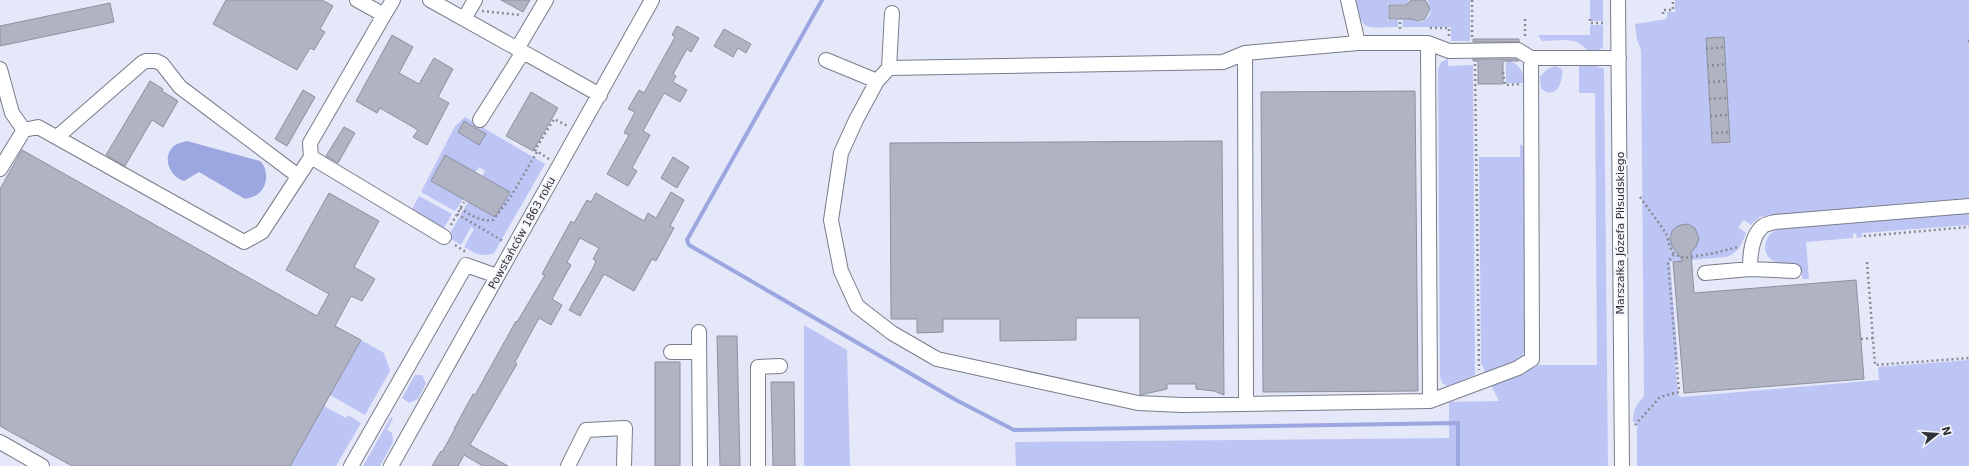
<svg xmlns="http://www.w3.org/2000/svg" width="1969" height="466" viewBox="0 0 1969 466" font-family="'DejaVu Sans',sans-serif">
<style>
.green{fill:#bdc5f5}
.water{fill:#9ca6e1}
.lines{fill:none;stroke-linecap:round;stroke-linejoin:round}
.stream{stroke:#9ca6e1;stroke-width:4}
.building{fill:#b0b3c2;stroke:#8d909f}
.minor-casing{stroke:#797c8a;stroke-width:16}
.path{stroke:#888a95;stroke-width:2.5;stroke-dasharray:2 3;stroke-linecap:butt}
.minor{stroke:#fff;stroke-width:14}
.labels{text-anchor:middle;dominant-baseline:central;stroke-width:4;stroke-linejoin:round;paint-order:stroke}
.street-label{font-size:11px;fill:#303137;stroke:#f4f6fc}
</style>
<rect width="100%" height="100%" fill="#e5e8f8"/>
<!-- green -->
<path class="green" d="M1354 0H1409L1407 4H1388V20H1398V27C1365 27 1364 34 1354 0Z
M1428 0H1470V41H1451V27H1402L1404 13C1413 23 1426 27 1431 11Z
M1590 0H1603V21H1590Z
M1675 0H1969V198L1770 215 1759 217 1751 225 1744 220 1738 227 1746 233C1742 244 1737 255 1725 257L1670 262 1678 361H1675L1678 395 1681 397 1879 380 1878 367 1969 360V466H1637V422H1633C1633 410 1636 405 1644 396L1641 50 1637 40 1635 24 1667 19V12H1675Z
M1590 25H1603V47C1587 60 1585 42 1573 41 1563 39 1552 41 1542 41L1538 35H1590Z
M1448 59V66L1473 65 1475 375 1447 386 1442 383 1440 376 1438 69 1441 62Z
M1506 59C1518 64 1524 70 1524 83H1506Z
M1579 65 1596 66 1604 69 1608 466H1016L1015 442 1449 438V402L1499 401 1490 383 1539 365H1597L1595 93H1579Z
M1555 66 1562 69C1564 82 1555 102 1541 88L1540 77 1547 69Z
M465 117 545 164 494 253C482 258 475 253 464 247L474 229 471 227 461 245 448 237 468 202 495 217 509 192 482 176 485 171 479 167 475 173 445 155 431 181 463 199 455 211 421 192 455 126Z
M1520 144 1524 147 1525 350C1520 365 1499 369 1486 374L1481 363 1479 157H1520Z
M419 196 452 214 441 233 409 215Z
M1969 213V225L1862 233V237L1857 238 1856 233 1853 234V238L1806 242 1809 279H1803L1800 268C1787 264 1769 266 1765 249 1765 238 1770 231 1780 229Z
M804 325 847 350 850 466H805L804 464Z
M361 340 384 353 390 371 365 415 330 395Z
M415 375H422L426 383 418 399 409 403 402 398Z
M324 406 346 418 348 415 361 423 336 466H290Z
M391 417 393 418 387 430 392 433 393 442 380 466H363Z"/>
<!-- water -->
<path class="water" d="M187 141 260 161C269 169 268 187 258 194 254 197 249 198 245 199L199 172 184 181C169 176 161 156 175 145 179 143 183 142 187 141Z"/>
<g class="lines">
<!-- stream -->
<path class="stream" d="M822 0 687 240 689 245 956 400 1014 430 1458 423V466"/>
</g>
<!-- building -->
<path class="building" d="M226 0H322L333 6 320 29 325 32 314 50 310 48 297 70 213 24Z
M501 0H530L523 12Z
M1411 0H1425L1427 2 1430 9 1425 19 1418 21 1411 19H1389V5H1406Z
M110 3 114 22 0 46V26Z
M677 26 699 38 691 52 687 49 673 74 676 76 673 82 687 90 680 102 664 93 643 131 650 135 632 168 637 171 628 186 607 174 629 135 624 133 635 112 628 109 639 90 644 93 675 37 672 35Z
M724 29 751 44 746 53 738 48 733 57 714 46Z
M392 35 413 47 399 73 419 84 434 58 453 69 438 97 449 103 427 145 413 137 418 130 380 108 377 113 356 101Z
M1724 37 1730 142 1712 143 1706 38Z
M1473 39H1519V42H1473Z
M1473 59H1516L1519 61H1503V84H1478V61H1473Z
M150 81 163 89 162 91 178 101 163 127 152 120 125 166 106 155Z
M303 90 315 97 287 146 275 139Z
M1415 91 1418 391 1263 392 1261 92Z
M531 92 558 108 533 151 506 136Z
M464 121 486 134 479 145 458 132Z
M344 127 355 133 338 163 326 156Z
M1222 141 1224 395 1214 391 1196 389V384H1167V389L1140 395V318H1076V340L1000 341V319H943V332L917 333V319H891L890 143Z
M22 150 317 316 329 294 286 270 329 193 379 221 354 267 375 279 362 301 351 296 335 326 361 340 290 466H72L0 426V189Z
M445 155 510 192 495 217 431 181Z
M673 157 689 167 677 188 661 178Z
M671 192 684 200 670 226 674 228 656 261 652 259 634 291 604 274 580 316 569 310 593 268 596 261 593 259 599 248 580 238 567 262 571 265 552 299 562 305 551 325 539 318 515 362 517 364 470 445 508 466H483L464 455 458 466H432L441 451 442 452 455 429H454L473 394 475 395 516 321 517 322 545 275 542 274 571 221 574 223 587 200 591 202 596 193 644 221 648 213 656 218Z
M1688 224 1695 228 1699 238 1696 247 1691 252 1694 293 1856 280 1864 379 1684 393 1673 262 1683 261 1672 246 1670 238 1672 231 1676 227 1681 225Z
M717 336H737L740 466H720Z
M655 362H680V466H655Z
M771 382H794L795 466H773Z"/>
<g class="lines">
<defs>
<path id="minor" d="M357 0 384 15 393 0
M430 0 600 95
M1348 0 1358 43
M1618 0 1622 466
M384 15 310 143 311 157 444 237
M464 19 475 0
M517 49 546 0
M1245 53 1246 404
M826 60 877 81 889 68 1223 62 1245 53 1358 43H1428L1449 51 1518 50 1531 58H1619
M889 68 892 13
M0 69 12 113 24 130
M877 81 856 120 841 153 831 220 841 271 857 306 892 333 937 359 1138 403 1182 405 1430 401 1428 43
M480 120 523 52
M57 137 142 63 146 61H156L162 64 180 87 298 176
M0 169 24 130 38 127 244 242 262 232 311 157
M1750 269 1794 271
M1705 273 1750 269C1750 255 1751 236 1763 226 1766 224 1771 223 1775 222L1969 206
M699 332 700 466
M671 352H699
M1430 401 1518 368 1532 359 1531 58
M0 442 42 466
M351 466 466 265 497 276
M391 466 652 0
M568 466 586 430 625 428 624 466
M758 466V367L780 366"/>
</defs>
<!-- minor casing -->
<use href="#minor" class="minor-casing"/>
<!-- path -->
<path class="path" d="M1472 0V37
M482 11 521 15
M1663 14V10H1673V0
M1525 19V38
M1590 19V23H1605
M1430 28H1449V38
M1400 29V19
M1968 41H1969
M1706 49 1725 47
M1475 64 1479 370
M1707 66 1726 64
M1503 72 1505 85 1519 84
M1708 82 1727 81
M1709 99 1728 98
M1710 116 1729 115
M1711 133 1730 132
M549 159 535 150 554 119 568 126
M1640 197 1666 233 1670 247 1674 254 1684 258 1715 253 1738 247
M460 208C469 215 482 222 493 220L510 198 537 152
M457 214 503 241
M451 225 464 202
M1865 237V236L1969 227
M455 245 466 252
M1867 262 1875 365 1969 358
M1861 339 1873 338
M1635 425 1660 397 1679 392 1668 262 1674 254"/>
<!-- minor -->
<use href="#minor" class="minor"/>
</g>
<g class="labels">
<!-- street labels -->
<g class="street-label">
<text transform="translate(522 233) rotate(-61)">Powstańców 1863 roku</text>
<text transform="translate(1620 233) rotate(-90)">Marszałka Józefa Piłsudskiego</text>
</g>
</g>
<!-- north arrow -->
<g transform="translate(1937 434) rotate(73)" stroke="#f4f6fc" stroke-width="3" paint-order="stroke">
<path d="M0-3L7 15L0 10L-7 15Z" fill="#303137"/>
<text y="-6" font-size="11" font-weight="bold" text-anchor="middle" fill="#303137">N</text>
</g>
</svg>
